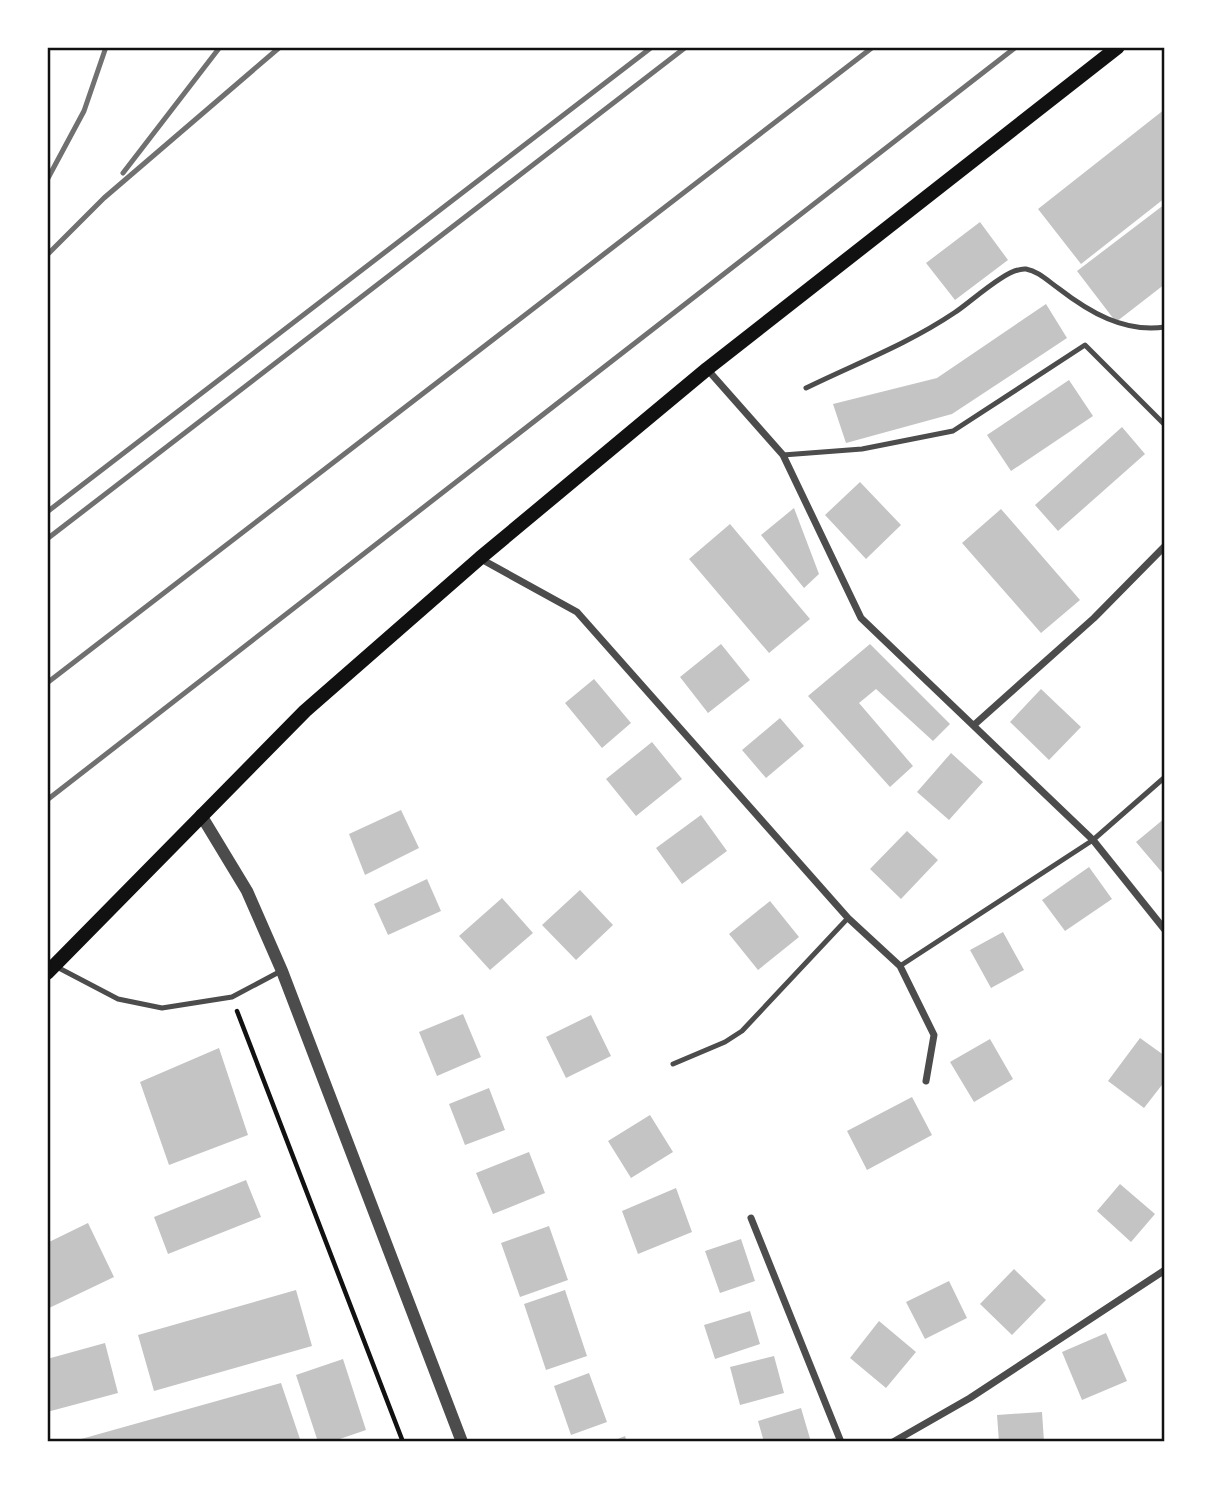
<svg xmlns="http://www.w3.org/2000/svg" width="1212" height="1489" viewBox="0 0 1212 1489" font-family="'IBM Plex Serif',serif">
<style>
.building{fill:#c4c4c4}
.lines{fill:none;stroke-linecap:round;stroke-linejoin:round}
.path{stroke:#111;stroke-width:4.5}
.service{stroke:#4c4c4c;stroke-width:5}
.minor{stroke:#4c4c4c;stroke-width:7}
.tertiary{stroke:#4c4c4c;stroke-width:12}
.secondary{stroke:#111;stroke-width:14}
.rail{stroke:#707070;stroke-width:5}
.neatline{fill:none;stroke:#111;stroke-width:2.5}
</style>
<rect width="100%" height="100%" fill="#fff"/>
<!-- building -->
<path class="building" d="M1165 109V198L1081 264 1038 209Z
M1165 204V284L1116 322 1077 271Z
M980 222 1008 260 955 300 926 263Z
M1046 304 1067 338 952 414 846 443 833 404 937 378Z
M1069 380 1093 416 1011 471 987 435Z
M1122 427 1145 454 1058 531 1035 505Z
M860 482 901 525 866 559 825 515Z
M794 508 819 574 804 588 761 535Z
M1001 509 1080 600 1041 633 962 543Z
M730 524 810 619 769 653 689 559Z
M721 644 750 680 708 713 680 677Z
M870 644 950 724 933 741 876 689 859 703 913 766 890 787 808 696Z
M594 679 631 723 602 748 565 703Z
M1041 689 1081 727 1049 760 1010 722Z
M780 718 804 746 766 778 742 750Z
M652 742 682 779 636 816 606 779Z
M951 753 983 782 949 820 917 792Z
M401 810 419 848 365 875 349 834Z
M701 815 727 851 682 884 656 848Z
M1165 818V876L1136 842Z
M907 831 938 860 901 899 870 869Z
M1089 867 1112 899 1065 931 1042 900Z
M427 879 441 911 388 935 374 904Z
M580 890 613 925 576 960 542 925Z
M502 898 533 933 490 970 459 936Z
M770 901 799 937 758 970 729 934Z
M1003 932 1024 970 991 988 970 950Z
M463 1014 481 1057 437 1076 419 1032Z
M591 1015 611 1056 566 1078 546 1037Z
M1140 1038 1165 1056V1081L1144 1108 1108 1081Z
M990 1039 1013 1079 974 1102 950 1062Z
M219 1048 248 1135 169 1165 140 1082Z
M489 1088 505 1130 465 1145 449 1104Z
M912 1097 932 1135 867 1170 847 1131Z
M650 1115 673 1152 631 1178 608 1141Z
M529 1152 545 1193 493 1214 476 1173Z
M246 1180 261 1217 168 1254 154 1217Z
M1120 1184 1155 1214 1131 1242 1097 1211Z
M676 1188 692 1232 638 1254 622 1211Z
M88 1223 114 1277 47 1309V1243Z
M549 1226 568 1280 520 1297 501 1243Z
M741 1239 755 1281 720 1293 705 1251Z
M1014 1269 1046 1300 1012 1335 980 1304Z
M949 1281 967 1318 925 1339 906 1302Z
M296 1290 312 1346 154 1391 138 1335Z
M565 1290 587 1356 546 1370 524 1304Z
M750 1311 760 1344 715 1359 704 1325Z
M879 1321 916 1352 886 1388 850 1358Z
M1106 1333 1127 1381 1082 1400 1062 1352Z
M105 1343 118 1393 47 1412V1359Z
M774 1356 784 1393 740 1405 730 1367Z
M343 1359 366 1430 331 1442H318L296 1375Z
M589 1373 607 1422 571 1435 554 1386Z
M281 1383 301 1442H74V1441Z
M801 1408 811 1442H764L758 1421Z
M1042 1412 1044 1442H999L997 1415Z
M625 1436 627 1442H610Z"/>
<g class="lines">
<!-- path -->
<path class="path" d="M237 1011 403 1442"/>
<!-- service -->
<path class="service" d="M806 388C855 364 908 344 954 313 970 303 1007 267 1026 269 1038 271 1048 281 1058 288 1089 312 1124 333 1165 327
M783 455 862 449 953 431 1085 345 1165 425
M55 966 118 999 162 1008 232 997 281 971
M900 966 1093 840 1165 777
M673 1064 725 1042 742 1031 848 918"/>
<!-- minor -->
<path class="minor" d="M707 369 783 455 861 618 1093 840 1165 930
M481 559 577 612 848 918 900 966 934 1035 926 1081
M974 725 1094 618 1165 546
M751 1218 841 1442
M893 1442 970 1398 1165 1270"/>
<!-- tertiary -->
<path class="tertiary" d="M201 815 247 891 282 971 462 1442"/>
<!-- secondary -->
<path class="secondary" d="M47 973 305 711 480 558 707 369 1118 47"/>
<!-- rail -->
<path class="rail" d="M123 173 220 47
M47 180 84 111 106 47
M47 255 104 198 280 47
M47 512 652 47
M47 539 686 47
M47 683 873 47
M47 800 1016 47"/>
</g>
<!-- border -->
<rect width="1212" height="1489" fill="none" stroke="#ffffff" stroke-width="98"/>
<rect x="49" y="49" width="1114" height="1391" class="neatline"/>
</svg>
